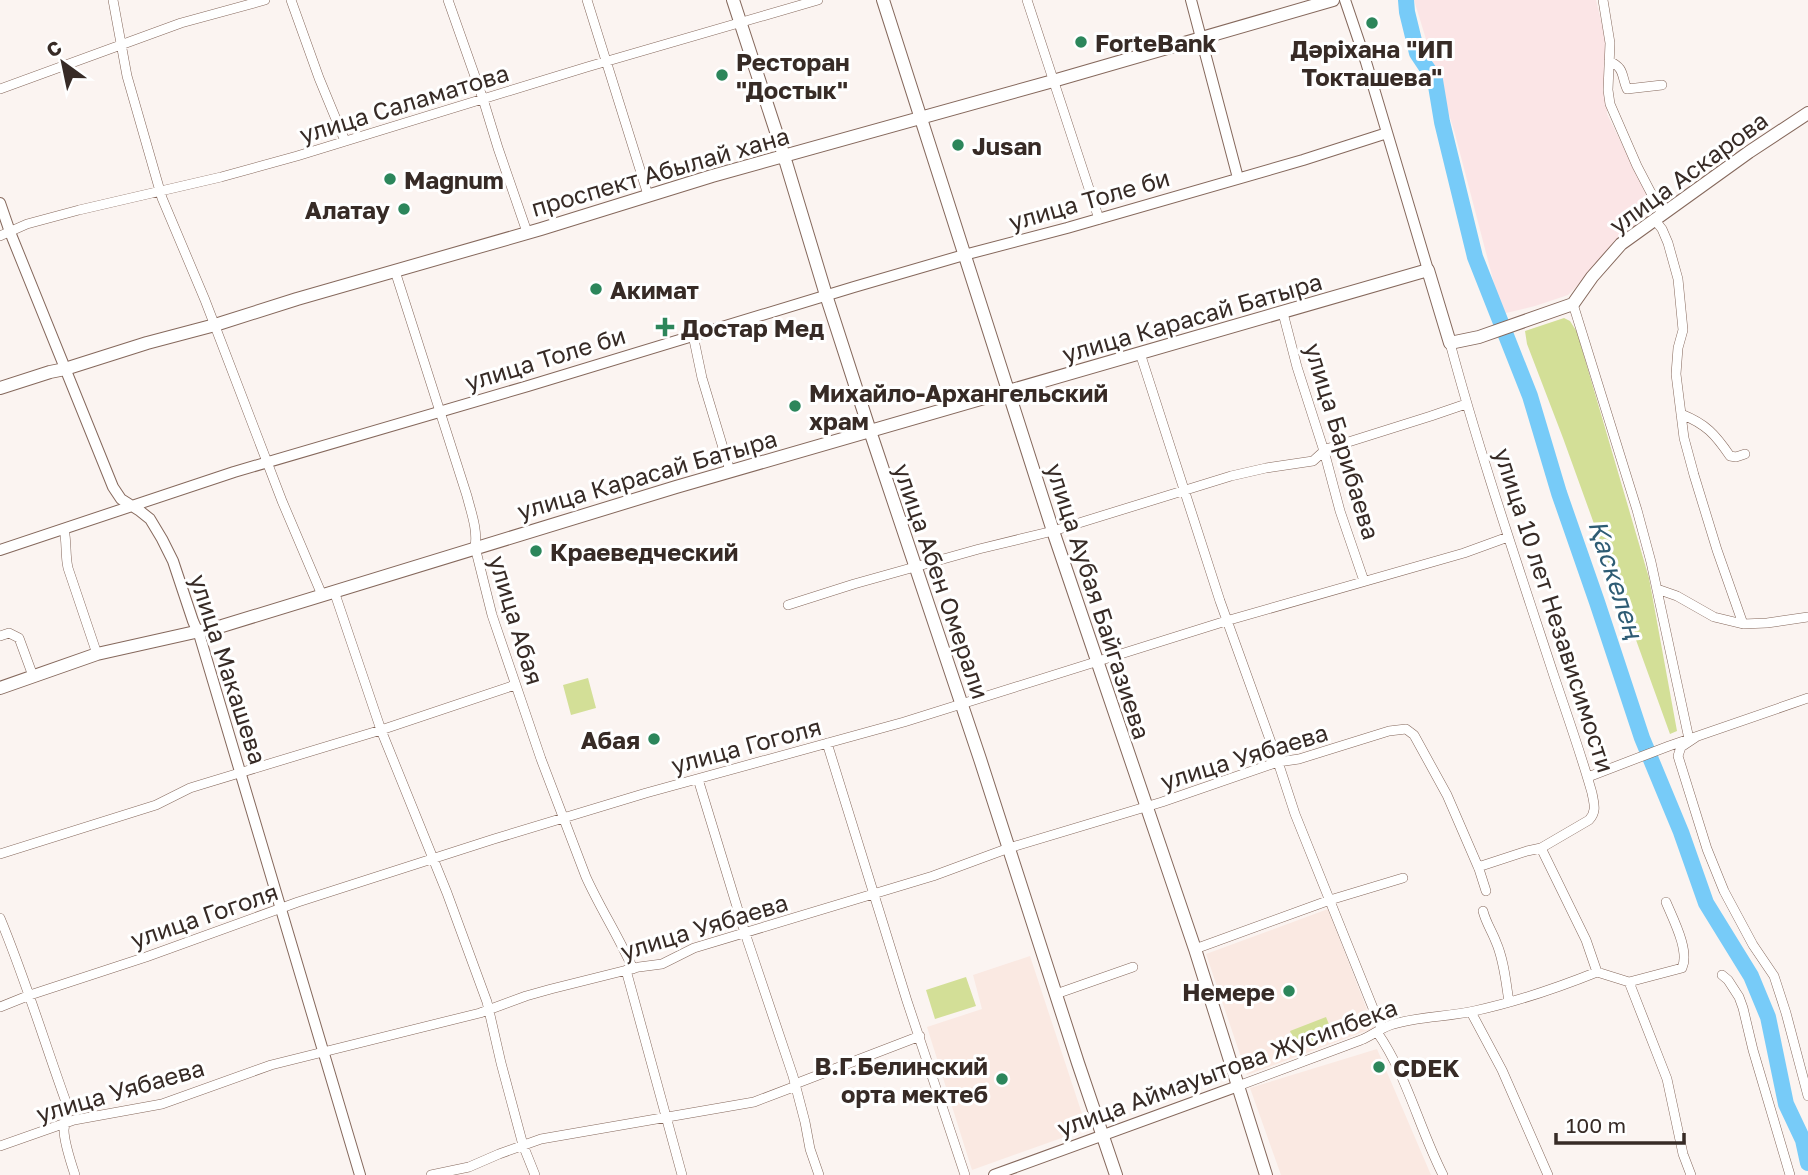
<svg xmlns="http://www.w3.org/2000/svg" width="1808" height="1175" viewBox="0 0 1808 1175" font-family="'Golos Text',sans-serif">
<style>
.commercial{fill:#fbe5e6}
.built{fill:#fae9e2}
.green{fill:#d3df97}
.lines{fill:none;stroke-linecap:round;stroke-linejoin:round}
.river{stroke:#77cbf8;stroke-width:16}
.minor-casing{stroke:#85685c;stroke-width:10}
.tertiary-casing{stroke:#85685c;stroke-width:12}
.secondary-casing{stroke:#85685c;stroke-width:14}
.minor{stroke:#fff;stroke-width:9}
.tertiary{stroke:#fff;stroke-width:10}
.secondary{stroke:#fff;stroke-width:12}
.poi-dot{fill:#2c865b;stroke:#fff;stroke-width:2.5}
.labels{text-anchor:middle;dominant-baseline:central;stroke-width:6;stroke-linejoin:round;paint-order:stroke}
.poi-label{font-size:24px;font-weight:bold;fill:#372b26;stroke:#fff;text-anchor:start}
.street-label{font-size:24px;fill:#372b26;stroke:#fff}
.water-label{font-size:26px;font-style:italic;fill:#2e5c74;stroke:#fff}
</style>
<rect width="100%" height="100%" fill="#fbf4f1"/>
<!-- commercial -->
<path class="commercial" d="M1414 0H1596L1605 36 1608 65 1607 114 1654 209 1568 295 1535 306 1502 314 1455 134Z"/>
<!-- built -->
<path class="built" d="M1328 909 1374 1028 1247 1075 1206 954Z
M1030 956 1087 1129 972 1170 927 1027 982 1009 973 975Z
M1377 1049 1431 1175H1281L1250 1088Z"/>
<!-- green -->
<path class="green" d="M1564 318 1570 321 1577 332 1649 578 1677 731 1670 734 1563 438 1527 344 1525 331Z
M588 678 596 708 571 715 563 685Z
M966 977 976 1006 935 1019 926 990Z
M1326 1017 1334 1037 1298 1050 1290 1031Z"/>
<g class="lines">
<!-- river -->
<path class="river" d="M1406 0 1407 12 1417 53 1435 80 1442 122 1475 257 1530 396 1559 493 1597 602 1642 738 1681 832 1706 903 1751 976 1768 1017 1786 1104 1803 1140 1808 1163"/>
<defs>
<path id="minor" d="M113 0 127 76 162 198 205 300 282 501 322 595
M291 0 319 78 345 141
M448 0 483 99 498 148 527 232
M587 0 648 195
M1027 0 1099 219
M1603 0 1610 43 1608 90 1610 104 1637 166 1662 214
M1609 61C1625 68 1621 75 1627 89L1662 85
M0 89 181 23 265 0
M1654 219 1662 229 1668 243 1678 279 1683 330 1678 348 1676 374 1684 438 1694 475 1717 550 1743 624
M0 236 27 224 79 210 221 177 297 156 587 67 818 0
M395 271 467 496C471 512 478 530 475 547L492 615 541 759 586 877C600 908 619 937 633 969
M1573 304 1637 510 1651 562 1689 739
M1283 313 1297 367 1324 451 1340 511 1364 581
M693 335 702 378 730 471
M1450 343C1480 455 1518 566 1554 676 1567 715 1581 754 1592 793 1594 804 1597 811 1589 820L1541 848 1586 940 1597 972
M1140 353 1220 601 1278 762 1295 814 1381 1028
M1681 414C1706 424 1715 434 1730 456L1736 457 1745 454
M1323 450 1431 416 1466 404
M64 529C67 542 65 555 68 568L97 654
M1657 589 1677 596 1714 617 1743 624 1767 623 1808 617
M334 591 381 730 447 893 487 1002 501 1063 523 1145 535 1175
M788 605 854 584 979 549 1053 531 1231 476 1266 468 1313 461 1324 451
M0 636 9 633 19 638 33 676
M1696 737 1681 747 1678 756 1707 849 1724 891 1753 945 1774 976 1786 1013 1808 1096
M827 743 907 1001 965 1175
M1588 777 1669 746 1808 698
M698 779 745 933 793 1076 805 1122 810 1149 819 1175
M0 854 156 805 190 788 203 784 381 730 515 685
M1478 867 1527 851 1541 848
M1483 911C1486 923 1492 931 1496 942 1504 960 1506 983 1509 1002
M0 918C25 978 44 1041 66 1102 69 1116 65 1119 64 1130 64 1142 71 1163 75 1175
M1195 949 1330 900 1403 878
M626 970 682 1175
M1597 972 1629 982 1667 1079 1683 1154 1691 1175
M1722 975 1728 980 1739 997 1743 1008 1753 1050 1790 1175
M1629 982 1682 968C1690 951 1673 919 1666 902
M1056 994 1133 967
M0 1007 30 995 146 957 298 902 494 839 646 793 904 722 1226 621 1464 553 1508 537
M1471 1012 1502 1070 1548 1175
M1377 1032C1407 1075 1419 1128 1443 1175
M795 1084 920 1036
M1238 1086 1361 1040C1373 1035 1382 1027 1394 1024 1420 1016 1448 1017 1474 1011 1516 1002 1557 988 1597 972
M0 1146 74 1120 162 1104 271 1065 480 1013 526 996 551 989 639 967 662 964 694 948 933 876 1009 848 1162 802 1278 762 1299 759 1389 731 1406 729 1414 735 1447 795 1479 869 1486 891
M431 1175 469 1167 499 1154 541 1139 754 1102 796 1086"/>
<path id="tertiary" d="M1191 0 1238 178
M1345 0 1366 62 1428 270
M0 203 10 232 113 487 121 499 140 511 150 519 162 539 173 561 193 621 200 637 360 1175
M0 550 234 472 528 386 854 287 964 255 1067 228 1303 160 1387 133
M994 1175 1238 1086"/>
<path id="secondary" d="M733 0 784 156 826 295 870 431 980 759 1078 1063 1116 1175
M883 0 1053 531 1195 949 1266 1175
M0 388 50 372 65 369 147 343 215 325 297 299 541 229 712 176 1053 81 1333 0
M0 688 97 654 222 626 676 487 1428 270 1450 343 1479 337 1573 304 1592 277 1621 244 1749 152 1808 113"/>
</defs>
<!-- minor casing -->
<use href="#minor" class="minor-casing"/>
<!-- tertiary casing -->
<use href="#tertiary" class="tertiary-casing"/>
<!-- secondary casing -->
<use href="#secondary" class="secondary-casing"/>
<!-- minor -->
<use href="#minor" class="minor"/>
<!-- tertiary -->
<use href="#tertiary" class="tertiary"/>
<!-- secondary -->
<use href="#secondary" class="secondary"/>
</g>
<!-- markers -->
<g class="poi-dot">
<circle cx="1372" cy="23" r="7"/>
<circle cx="1081" cy="42" r="7"/>
<circle cx="722" cy="75" r="7"/>
<circle cx="958" cy="145" r="7"/>
<circle cx="390" cy="179" r="7"/>
<circle cx="404" cy="209" r="7"/>
<circle cx="596" cy="289" r="7"/>
<path d="M661.5 316.5h7v7h7v7h-7v7h-7v-7h-7v-7h7z"/>
<circle cx="795" cy="406" r="7"/>
<circle cx="536" cy="551" r="7"/>
<circle cx="654" cy="739" r="7"/>
<circle cx="1289" cy="991" r="7"/>
<circle cx="1379" cy="1067" r="7"/>
<circle cx="1002" cy="1079" r="7"/>
</g>
<g class="labels">
<!-- poi labels -->
<g class="poi-label">
<text x="1095" y="42">ForteBank</text>
<text x="1372" y="48" text-anchor="middle">Дәріхана "ИП<tspan x="1372" dy="28">Токташева"</tspan></text>
<text x="736" y="61">Ресторан<tspan x="736" dy="28">"Достык"</tspan></text>
<text x="972" y="145">Jusan</text>
<text x="404" y="179">Magnum</text>
<text x="390" y="209" text-anchor="end">Алатау</text>
<text x="610" y="289">Акимат</text>
<text x="681" y="327">Достар Мед</text>
<text x="809" y="392">Михайло-Архангельский<tspan x="809" dy="28">храм</tspan></text>
<text x="550" y="551">Краеведческий</text>
<text x="640" y="739" text-anchor="end">Абая</text>
<text x="1275" y="991" text-anchor="end">Немере</text>
<text x="988" y="1065" text-anchor="end">В.Г.Белинский<tspan x="988" dy="28">орта мектеб</tspan></text>
<text x="1393" y="1067">CDEK</text>
</g>
<!-- street labels -->
<g class="street-label">
<text transform="translate(404 103) rotate(-17)">улица Саламатова</text>
<text transform="translate(660 171) rotate(-16)">проспект Абылай хана</text>
<text transform="translate(1688 172) rotate(-36)">улица Аскарова</text>
<text transform="translate(1089 199) rotate(-16)">улица Толе би</text>
<text transform="translate(1192 317) rotate(-16)">улица Карасай Батыра</text>
<text transform="translate(545 358) rotate(-17)">улица Толе би</text>
<text transform="translate(1343 441) rotate(73)">улица Барибаева</text>
<text transform="translate(647 474) rotate(-16)">улица Карасай Батыра</text>
<text transform="translate(942 581) rotate(71)">улица Абен Омерали</text>
<text transform="translate(1099 601) rotate(72)">улица Аубая Байгазиева</text>
<text transform="translate(1555 610) rotate(72)">улица 10 лет Независимости</text>
<text transform="translate(517 620) rotate(73)">улица Абая</text>
<text transform="translate(229 669) rotate(72)">улица Макашева</text>
<text transform="translate(746 745) rotate(-15)">улица Гоголя</text>
<text transform="translate(1244 756) rotate(-17)">улица Уябаева</text>
<text transform="translate(204 915) rotate(-19)">улица Гоголя</text>
<text transform="translate(704 926) rotate(-17)">улица Уябаева</text>
<text transform="translate(1227 1067) rotate(-20)">улица Аймауытова Жусипбека</text>
<text transform="translate(120 1090) rotate(-16)">улица Уябаева</text>
</g>
<!-- water labels -->
<g class="water-label">
<text transform="translate(1616 579) rotate(72)">Қаскелең</text>
</g>
</g>
<!-- north arrow -->
<g transform="translate(63 63) rotate(327)" stroke="#ffffff" stroke-width="5" paint-order="stroke">
<path d="M0-5L12 26L0 18L-12 26Z" fill="#372b26"/>
<text y="-10" font-size="19" font-weight="bold" text-anchor="middle" fill="#372b26">С</text>
</g>
<!-- scale -->
<path d="M1556 1133v10h128v-10" fill="none" stroke="#372b26" stroke-width="3.5"/>
<text x="1566" y="1133" font-size="21" fill="#372b26" stroke="#ffffff" stroke-width="5" paint-order="stroke">100 m</text>
</svg>
